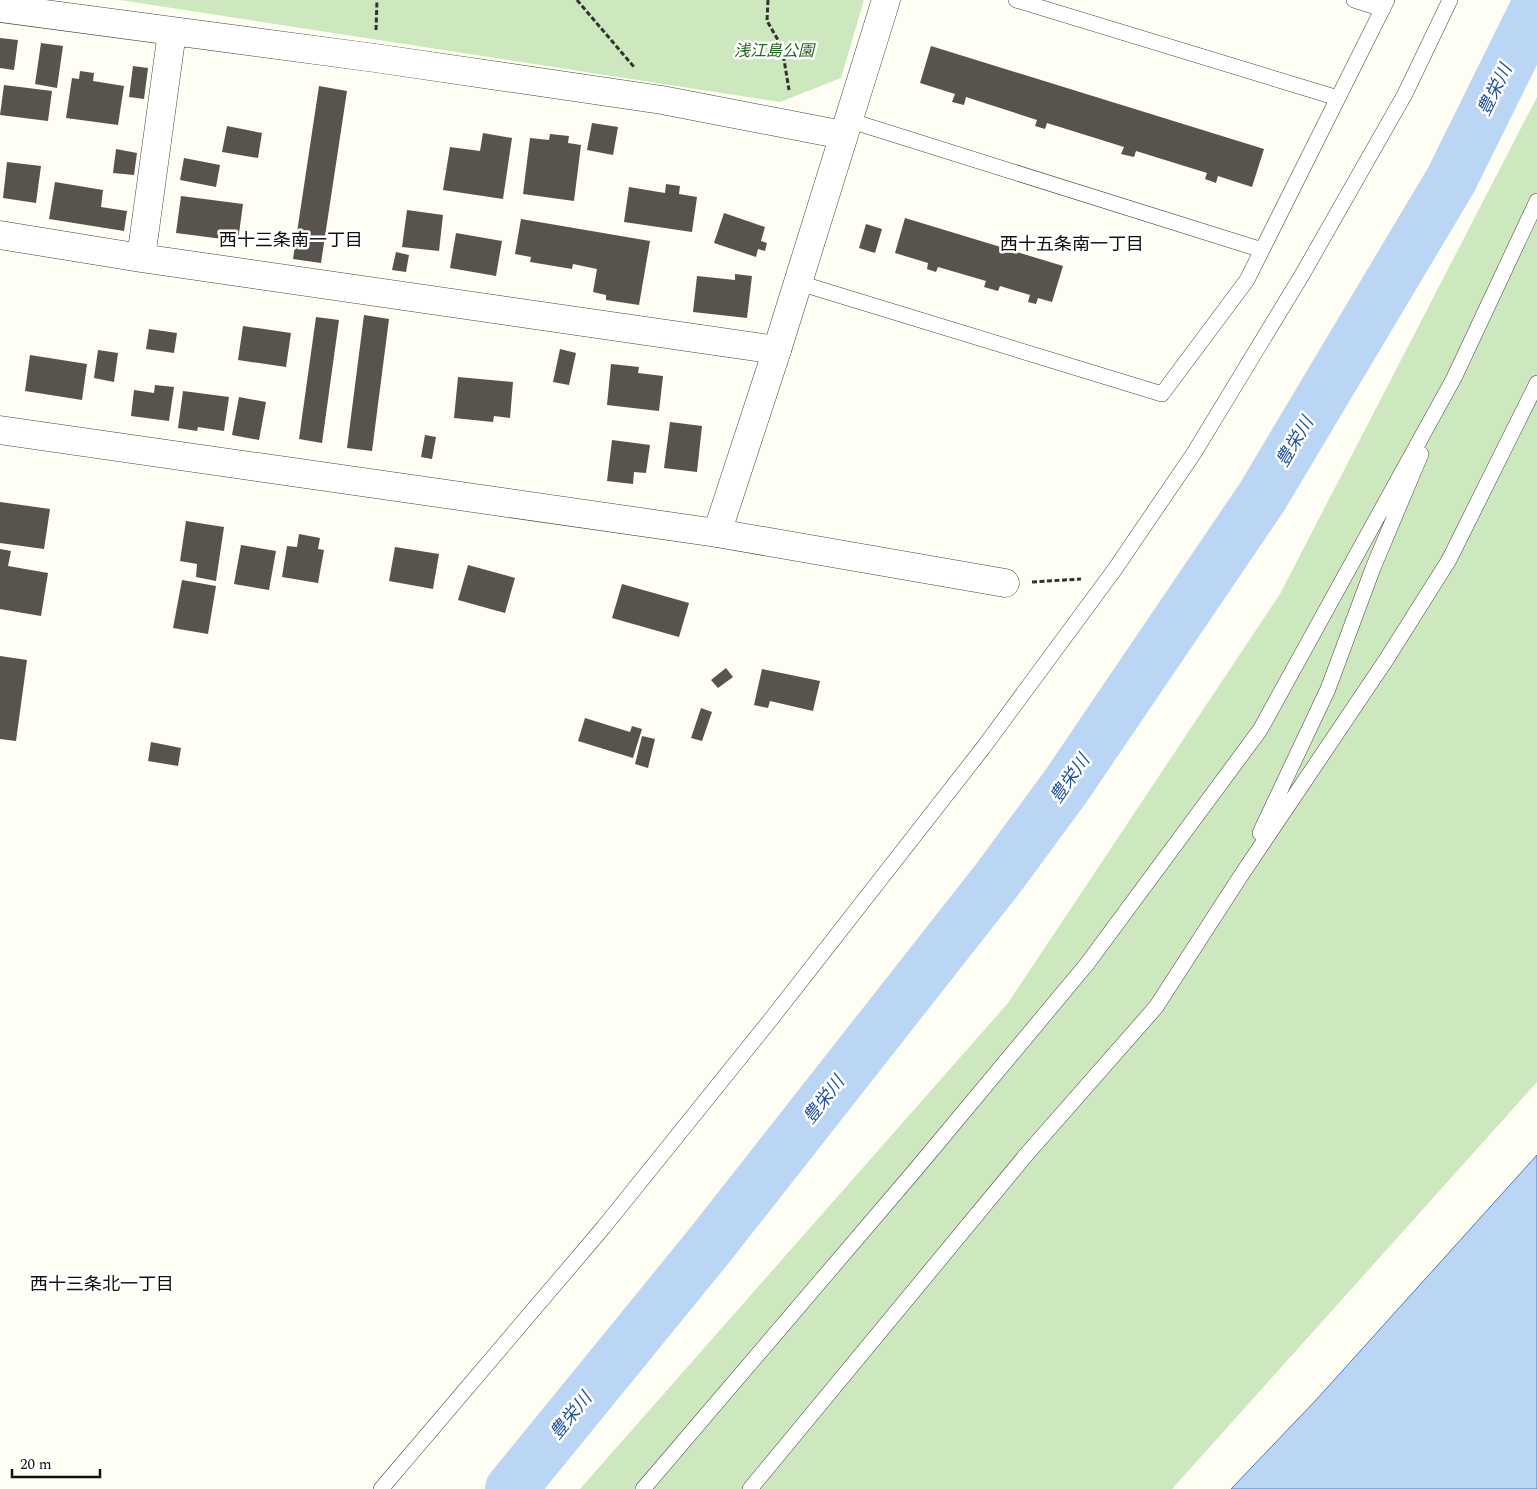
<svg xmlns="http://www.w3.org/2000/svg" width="1537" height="1489" viewBox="0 0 1537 1489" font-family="Spectral,'Noto Sans JP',serif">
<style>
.green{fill:#cde8be}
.water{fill:#bbd5f4;stroke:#457dc7}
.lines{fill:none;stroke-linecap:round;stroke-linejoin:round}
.river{stroke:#bbd5f4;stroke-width:52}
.building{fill:#59534d}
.service-casing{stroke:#434343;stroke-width:16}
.minor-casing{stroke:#434343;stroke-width:29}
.tertiary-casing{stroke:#434343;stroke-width:29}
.path{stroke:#323232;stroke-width:3;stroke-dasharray:5 2.5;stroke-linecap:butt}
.service{stroke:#fff;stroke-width:15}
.minor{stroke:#fff;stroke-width:28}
.tertiary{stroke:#fff;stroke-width:28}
.labels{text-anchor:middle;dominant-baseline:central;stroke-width:5;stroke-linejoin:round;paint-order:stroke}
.park-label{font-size:16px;font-style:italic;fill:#256622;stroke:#fff}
.water-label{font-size:18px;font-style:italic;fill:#1e509e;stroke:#fff}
.neighbourhood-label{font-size:18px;fill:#101010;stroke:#fff}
</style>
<rect width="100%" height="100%" fill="#fefef4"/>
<!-- green -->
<path class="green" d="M120 0H864L841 78 780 102Z
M1537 97V1082L1172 1489H580L1008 1003 1280 594Z"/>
<!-- water -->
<path class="water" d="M1537 1155V1489H1231L1316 1400Z"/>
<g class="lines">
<!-- river -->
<path class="river" d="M511 1489 709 1246 999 877 1066 786 1262 497 1451 180 1537 6"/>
</g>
<!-- building -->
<path class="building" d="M0 38 18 40 14 70 0 68Z
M41 43 63 46 57 88 35 84Z
M931 46 1264 149 1252 187 1218 176 1216 183 1205 179 1207 173 1136 151 1134 157 1121 154 1124 147 1047 123 1045 129 1035 126 1037 120 966 97 964 105 952 102 955 94 920 83Z
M133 66 148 68 144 99 129 97Z
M80 71 94 73 93 81 124 86 118 125 66 118 72 78 79 79Z
M4 85 52 91 48 121 0 115Z
M319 86 347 91 321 263 293 259Z
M592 123 618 127 613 155 587 150Z
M227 126 262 133 258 158 222 152Z
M483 133 512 138 503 199 443 190 450 147 480 151Z
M550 134 569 136 568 143 581 145 574 201 523 194 530 138 549 140Z
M116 149 137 153 134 175 113 173Z
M184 158 220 165 216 187 180 180Z
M7 162 41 166 36 203 3 198Z
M55 182 103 190 101 207 127 211 124 231 49 219Z
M666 184 680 186 679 194 697 197 692 232 624 222 629 187 665 193Z
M181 196 243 204 238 241 176 233Z
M407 210 443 215 439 251 402 247Z
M724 213 765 227 761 241 767 243 765 251 758 249 756 257 714 243Z
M905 218 1063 266 1052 302 1038 298 1036 304 1028 302 1030 295 1000 286 998 291 984 287 986 281 938 267 936 272 927 269 928 263 895 253Z
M521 219 650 241 639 305 606 300V295L593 292 597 269 573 264 572 269 530 262 531 257 515 254Z
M866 224 882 229 875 253 859 248Z
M456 233 502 241 496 276 450 268Z
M396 252 409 255 406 272 392 270Z
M735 274 752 276 747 318 693 312 697 276 735 280Z
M364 315 389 319 372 451 347 448Z
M316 317 339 320 322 443 299 439Z
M243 326 291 333 286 367 238 360Z
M149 329 177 333 174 353 146 349Z
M560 349 576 353 569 385 553 382Z
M98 350 118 353 114 382 94 378Z
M30 355 87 364 82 400 25 391Z
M611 364 639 367 638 373 663 376 659 411 607 405Z
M458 377 513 382 510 418 494 416 493 422 454 418Z
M155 385 174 387 169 421 131 416 134 390 154 393Z
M183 391 229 397 224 431 198 427 197 431 178 428Z
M239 397 266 402 259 440 232 435Z
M670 422 702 426 697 472 664 468Z
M425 435 436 437 432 459 421 457Z
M612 440 650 445 646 473 634 472 633 484 607 481Z
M0 502 50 509 44 549 0 543Z
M186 521 224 527 216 581 196 577 197 564 180 561Z
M299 534 320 538 318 549 324 550 318 583 282 577 287 546 297 547Z
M241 545 276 551 269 590 234 584Z
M395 547 439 554 433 589 389 581Z
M0 549 11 551 8 566 48 573 41 616 0 609Z
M468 565 515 578 505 613 458 600Z
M182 580 216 586 208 634 173 628Z
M622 584 689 603 679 637 612 618Z
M0 656 27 660 16 741 0 739Z
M726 668 733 677 718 688 711 680Z
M762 669 820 681 813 711 770 701 768 708 754 705Z
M701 708 712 712 702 741 691 738Z
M585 718 630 732 632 726 642 729 633 758 578 741Z
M642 736 655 739 648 768 635 764Z
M151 742 181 748 178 766 148 761Z"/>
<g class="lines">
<defs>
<path id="service" d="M1016 0 1338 98
M1354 0 1383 9
M848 120 1262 250
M809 286 1162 394 1247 280 1387 0
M1260 833 1328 689 1373 568 1421 454
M381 1489 603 1228 772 1018 983 748 1115 569 1194 453 1302 275 1405 94 1450 0
M643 1489 917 1168 1087 964 1260 730 1454 378 1537 201
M750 1489 1026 1155 1156 1007 1240 877 1386 660 1449 560 1537 383"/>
<path id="minor" d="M0 8 375 58 662 100 843 135
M0 235 141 258 777 350
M141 258 172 32
M717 533 1005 583"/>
<path id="tertiary" d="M0 430 717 533 777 350 886 0"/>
</defs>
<!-- service casing -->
<use href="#service" class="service-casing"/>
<!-- minor casing -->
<use href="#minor" class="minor-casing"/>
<!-- tertiary casing -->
<use href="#tertiary" class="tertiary-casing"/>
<!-- path -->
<path class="path" d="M577 0 634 67
M768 0 767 21 782 47 789 90
M376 30 377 0
M1032 582 1081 579"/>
<!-- service -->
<use href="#service" class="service"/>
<!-- minor -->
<use href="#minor" class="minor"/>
<!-- tertiary -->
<use href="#tertiary" class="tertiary"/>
</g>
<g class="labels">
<!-- park labels -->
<g class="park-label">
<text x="774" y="51">浅江島公園</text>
</g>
<!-- water labels -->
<g class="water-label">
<text transform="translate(1495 90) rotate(-64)">豊栄川</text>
<text transform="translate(1295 442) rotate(-59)">豊栄川</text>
<text transform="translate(1070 779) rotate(-55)">豊栄川</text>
<text transform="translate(824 1100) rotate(-52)">豊栄川</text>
<text transform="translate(571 1416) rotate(-51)">豊栄川</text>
</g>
<!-- neighbourhood labels -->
<g class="neighbourhood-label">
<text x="291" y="240">西十三条南一丁目</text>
<text x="1072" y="244">西十五条南一丁目</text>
<text x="102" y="1284">西十三条北一丁目</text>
</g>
</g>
<!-- scale -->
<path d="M12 1469v8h88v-8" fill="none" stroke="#101010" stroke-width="2.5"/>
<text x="20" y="1469" font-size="15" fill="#101010" stroke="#ffffff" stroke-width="4" paint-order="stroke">20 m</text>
</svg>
